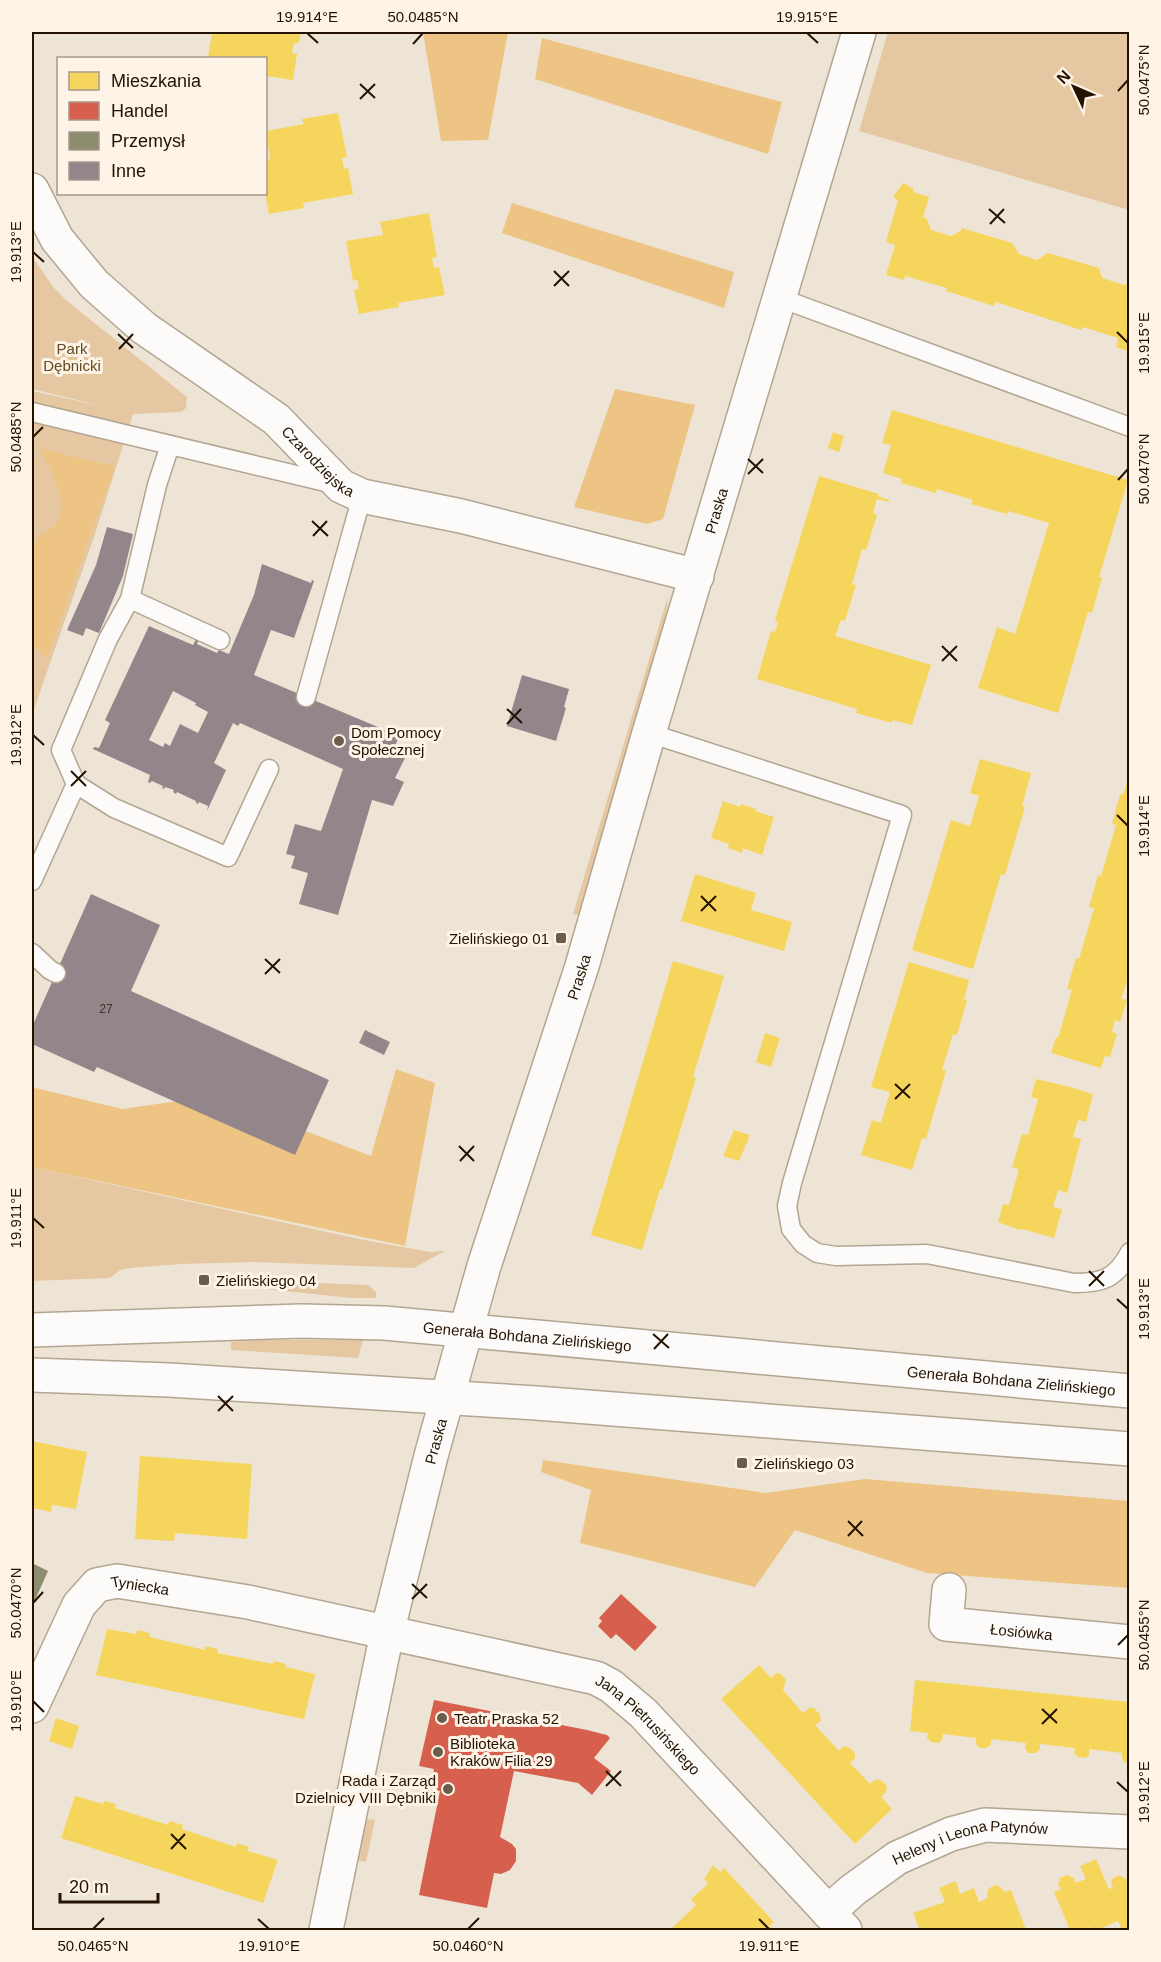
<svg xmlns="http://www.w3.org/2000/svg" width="1161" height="1962" viewBox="0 0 1161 1962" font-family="Helvetica,sans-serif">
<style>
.green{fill:#e5c8a1}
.forest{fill:#edc483}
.homes{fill:#f6d55c}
.shops{fill:#d6604d}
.industry{fill:#8c8c6e}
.building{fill:#93868b;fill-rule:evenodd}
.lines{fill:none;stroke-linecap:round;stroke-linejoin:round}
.lane-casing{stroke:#b2a591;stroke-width:21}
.street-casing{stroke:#b2a591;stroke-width:36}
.secondary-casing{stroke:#b2a591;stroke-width:36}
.lane{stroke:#fcfbf9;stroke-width:18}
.street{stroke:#fcfbf9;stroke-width:33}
.secondary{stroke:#fcfbf9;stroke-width:33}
.ticks{fill:none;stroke:#241200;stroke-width:2}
.poi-dot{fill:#6b5c4b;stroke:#fdf3e7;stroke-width:2}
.labels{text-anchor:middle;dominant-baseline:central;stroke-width:6;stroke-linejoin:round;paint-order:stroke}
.number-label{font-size:12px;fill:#402f23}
.park-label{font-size:15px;fill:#654920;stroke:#fdf3e7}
.street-label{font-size:15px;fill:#241200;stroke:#fdf3e7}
.poi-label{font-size:15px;fill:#241200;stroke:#fdf3e7;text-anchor:start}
.neatline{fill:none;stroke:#241200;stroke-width:2}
.ticks-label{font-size:15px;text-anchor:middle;fill:#241200}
</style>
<rect width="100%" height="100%" fill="#eee4d6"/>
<!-- green -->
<path class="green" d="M888 32H1129V210L859 131Z
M32 256 54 288 67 301 187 397 186 408 181 412 133 414 95 534 32 715V391L107 407 32 389Z
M668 596 666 616 579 915 573 914Z
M32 1167 359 1239 430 1252 445 1251 414 1268 253 1262 181 1264 131 1268 120 1270 110 1278 32 1281Z
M267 1281 368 1285 376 1292V1298H351L266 1289Z
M264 1340H363L358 1358 231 1350V1342Z
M366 1819 375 1820 366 1862 358 1860Z"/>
<!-- forest -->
<path class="forest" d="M423 32H508L488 140 441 141Z
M542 38 782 102 768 154 535 79Z
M512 203 734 272 724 308 502 233Z
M615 389 695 405 663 519 647 524 574 507Z
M40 449 115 466 47 658 32 644 33 614 32 553 35 539C41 535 49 531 55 525 73 508 50 467 40 449Z
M396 1069 435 1083 405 1246 32 1167V1087L122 1109 213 1096 371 1156Z
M543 1460 765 1493 865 1479 1129 1501V1588L927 1573 795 1530 755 1587 580 1543 591 1490 541 1472Z"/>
<!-- homes -->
<path class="homes" d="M212 32H301L299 43H294L292 53 297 54 293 80 266 76V58H208Z
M338 113 347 157 342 158 344 169 348 168 353 194 303 203 304 208 269 214 265 194 266 160 270 159 266 131 304 124 302 119Z
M903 183 914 189 913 192 929 197 923 217 927 219 931 230 951 236 961 231 962 228 1012 243 1019 254 1037 260 1048 253 1099 268 1102 278 1124 285 1130 282V352L1116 347 1118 338 1083 327 1081 330 996 302 994 306 946 291 947 288 905 276 904 280 886 275 895 245 886 242 898 200 893 197Z
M429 213 437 257 432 258 434 268 439 267 445 295 398 303 399 307 359 314 354 290 359 289 357 280 353 281 346 241 383 235 380 222Z
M892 410 1128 480 1099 577H1102L1092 613 1088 612 1058 713 978 688 997 627 1015 634 1049 523 1008 511 1007 514 971 504 973 500 937 489 936 493 901 483 902 479 883 473 891 445 882 443Z
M833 432 844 436 839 452 828 448Z
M819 476 879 494 878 496 889 500V502L877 499 873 513 877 515 866 550 862 549 852 584 856 585 845 621 841 620 835 636 931 665 912 725 893 720 892 723 856 713 857 709 757 679 771 631 775 632 778 622 775 620Z
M980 759 1031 773 1022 806 1025 807 1005 875 1001 874 973 969 912 950 951 820 970 826 979 796 970 793Z
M1130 773V973L1121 999 1127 1000 1120 1022 1115 1020 1112 1032 1117 1034 1110 1057 1105 1056 1101 1068 1051 1053 1056 1037 1058 1038 1072 990 1067 989 1076 958 1079 959 1094 908 1089 907 1098 875 1101 876 1116 825 1112 824 1120 794 1123 795Z
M723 801 740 807 741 804 756 809 755 811 774 817 762 855 743 848 742 853 728 848 729 844 711 838Z
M695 874 756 893 751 910 792 922 784 951 681 921Z
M673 961 724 976 693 1077 696 1078 662 1190 660 1189 642 1250 591 1235Z
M909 962 969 980 964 999 967 1000 957 1035 953 1034 942 1070 946 1071 926 1139 922 1138 912 1170 861 1155 872 1120 881 1123 890 1092 871 1087Z
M765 1033 780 1038 771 1067 756 1062Z
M1036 1079 1070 1087 1093 1094 1086 1122 1078 1120 1073 1137 1081 1139 1067 1193 1058 1190 1053 1207 1062 1209 1054 1238 1022 1229 1019 1230 998 1222 1003 1204 1009 1205 1019 1169 1012 1167 1022 1134 1028 1135 1038 1099 1031 1097Z
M734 1130 750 1135 739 1161 723 1156Z
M32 1441 87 1452 76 1509 52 1505 51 1512 32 1508Z
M140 1456 252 1464 247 1539 175 1533 174 1541 135 1539Z
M107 1629 136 1634 137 1630 150 1633 149 1637 205 1650V1646L218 1649 217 1653 273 1664 274 1661 286 1664V1667L315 1674 304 1719 96 1675Z
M759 1665 771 1678 776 1673 781 1674 786 1680 783 1690 803 1713 809 1708H814L820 1715 821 1721 815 1725 839 1751 843 1746 850 1748 855 1753V1758L850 1763 870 1784 874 1780H881L887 1786 886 1792 881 1797 892 1809 855 1844 721 1699Z
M915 1680 1130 1702V1763L1125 1762 1122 1759V1753L1089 1749V1755L1085 1758 1078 1757 1074 1753 1075 1748 1040 1744V1750L1035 1753H1028L1025 1748 1026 1743 991 1739V1745L986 1748H979L976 1744V1738L943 1734 942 1740 938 1743 931 1742 927 1738 928 1733 910 1731Z
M56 1718 79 1726 72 1749 49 1741Z
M75 1796 103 1804 104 1801 116 1804 115 1808 168 1825 169 1821 183 1825 182 1829 236 1847 237 1843 249 1847 248 1851 278 1860 263 1903 61 1838Z
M1096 1859 1109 1889 1113 1888 1111 1882 1113 1878 1119 1875 1130 1881V1930H1122L1118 1921 1097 1930H1091L1090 1927 1081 1930H1070L1054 1892 1061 1889 1058 1885 1060 1878 1067 1875 1074 1878 1075 1883 1086 1879 1080 1866Z
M713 1865 720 1872 724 1868 774 1922 769 1926 774 1930H673L671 1929 696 1905 691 1899 708 1884 704 1879Z
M956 1881 960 1894 974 1888 979 1902 988 1898 987 1893 989 1888 996 1885 1002 1888 1004 1892 1011 1890 1026 1930H920L913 1913 945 1902 939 1888Z"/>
<!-- shops -->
<path class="shops" d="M621 1594 657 1627 635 1651 616 1634 611 1639 598 1626 602 1621 599 1618Z
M434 1700 587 1730 607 1735 610 1738 594 1758 611 1771 592 1795 578 1783 514 1771 500 1837 512 1844 516 1849V1861L510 1870 501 1874 494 1873 487 1908 419 1895 440 1791 430 1789 434 1769 419 1766Z"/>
<!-- industry -->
<path class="industry" d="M32 1563 48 1571 32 1607Z"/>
<!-- building -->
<path class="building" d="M107 527 133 534 123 576 99 633 86 628 83 636 67 630 96 565Z
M262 564 311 583 312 580 314 581 294 638 271 630 254 675 397 735 398 732 401 733 393 750 406 756 395 778 404 782 393 806 372 800 338 915 299 904 308 873 291 868 295 856 286 854 295 824 321 831 343 769 240 723 238 726 233 723 214 763 226 770 207 811 208 806 199 802 198 804 196 803V801L177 792 176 794 173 792 174 790 165 787 164 789 162 788 163 786 152 781 150 783 148 782 150 775 93 749 94 747 99 748 110 723 105 720 149 626 193 645 198 635 200 636 197 644 217 653 219 650 229 654 254 595ZM173 691 196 703 195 705 208 712 198 733 180 724 170 746 165 743 163 747 149 740Z
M522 675 569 689 564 707 566 708 556 741 507 726Z
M91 894 160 925 131 991 329 1080 295 1155 97 1067 94 1072 32 1044V1027Z
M365 1030 390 1042 384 1055 359 1043Z"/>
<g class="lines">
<defs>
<path id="lane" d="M780 298 1130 427
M32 412 334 484
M170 445 157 485 130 599 108 639 61 750 76 784 114 808 228 857 269 769
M130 599 220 640
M306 697 362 496
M649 733 902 815 792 1183 787 1206 791 1229 803 1244 817 1253 836 1256 927 1254 1074 1283C1102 1283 1116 1279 1130 1252
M32 881 76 784
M32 953 50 970 56 973"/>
<g id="street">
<path id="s1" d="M32 190 57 239 94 284 144 328 276 419 341 486 362 496 461 516 697 576"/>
<path id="s2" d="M949 1590 946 1624 1130 1642"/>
<path id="s3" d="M32 1706 79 1605 97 1585 117 1581 248 1602 596 1678 611 1686 643 1713 845 1930"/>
<path id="s4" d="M828 1912 853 1890 897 1858 951 1834 985 1825 1130 1832"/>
</g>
<g id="secondary">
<path id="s5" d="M32 1330 301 1321 384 1323 1130 1391"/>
<path d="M32 1375 169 1380 536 1403 1130 1449"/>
<path id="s6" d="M326 1930 387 1633 431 1456 466 1330 484 1266 582 966 649 733 859 32"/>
</g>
</defs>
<!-- lane casing -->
<use href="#lane" class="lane-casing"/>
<!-- street casing -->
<use href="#street" class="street-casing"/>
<!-- secondary casing -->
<use href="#secondary" class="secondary-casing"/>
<!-- lane -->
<use href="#lane" class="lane"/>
<!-- street -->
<use href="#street" class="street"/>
<!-- secondary -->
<use href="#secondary" class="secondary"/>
</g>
<!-- ticks -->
<path class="ticks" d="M307 33 318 43M807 33 818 43M413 44 423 33M360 84 375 98M1118 91 1128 80M360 99 375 84M989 209 1005 223M990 224 1004 209M33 252 44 262M554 271 569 286M554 286 569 271M1117 332 1128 343M118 334 133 348M119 349 133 334M33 437 43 427M748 459 763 473M748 474 763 459M1118 480 1128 469M312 521 328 536M313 536 327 521M942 646 957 661M942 661 957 646M507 709 522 723M507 724 521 709M33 735 44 745M71 771 86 786M71 786 86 771M1117 815 1128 826M701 896 716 911M701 911 716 896M265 959 280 973M265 974 280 959M895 1084 910 1098M895 1099 910 1084M459 1146 474 1161M460 1161 474 1146M33 1218 44 1228M1089 1271 1104 1286M1089 1286 1104 1271M1117 1299 1128 1309M653 1334 669 1348M654 1349 668 1334M218 1396 233 1411M218 1411 233 1396M848 1521 863 1536M848 1536 862 1521M412 1584 427 1598M412 1599 427 1584M33 1603 43 1592M1118 1645 1128 1635M33 1701 44 1712M1042 1709 1057 1723M1042 1724 1057 1709M606 1771 621 1786M1117 1782 1128 1792M606 1786 621 1771M171 1834 186 1849M171 1849 185 1834M258 1919 269 1929M759 1919 769 1929M93 1929 104 1918M468 1929 479 1918"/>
<!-- markers -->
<g class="poi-dot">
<circle cx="339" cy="741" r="6"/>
<rect x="555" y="932" width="12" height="12" rx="3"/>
<rect x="198" y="1274" width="12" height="12" rx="3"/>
<rect x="736" y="1457" width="12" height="12" rx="3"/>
<circle cx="442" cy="1718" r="6"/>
<circle cx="438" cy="1752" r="6"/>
<circle cx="448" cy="1789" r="6"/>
</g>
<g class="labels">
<!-- number labels -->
<g class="number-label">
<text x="106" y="1009">27</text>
</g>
<!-- park labels -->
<g class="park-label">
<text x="72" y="348">Park<tspan x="72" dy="17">Dębnicki</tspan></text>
</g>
<!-- street labels -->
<g class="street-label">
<text stroke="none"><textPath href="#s1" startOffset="400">Czarodziejska</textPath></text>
<text stroke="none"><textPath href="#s6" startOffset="1473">Praska</textPath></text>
<text stroke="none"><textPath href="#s6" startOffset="987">Praska</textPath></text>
<text stroke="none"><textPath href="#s5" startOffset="496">Generała Bohdana Zielińskiego</textPath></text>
<text stroke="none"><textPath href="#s5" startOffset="982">Generała Bohdana Zielińskiego</textPath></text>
<text stroke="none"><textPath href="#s6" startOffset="501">Praska</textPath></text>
<text stroke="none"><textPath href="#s3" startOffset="182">Tyniecka</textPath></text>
<text stroke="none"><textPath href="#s2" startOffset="110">Łosiówka</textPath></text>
<text stroke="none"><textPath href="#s3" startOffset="718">Jana Pietrusińskiego</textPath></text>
<text stroke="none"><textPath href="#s4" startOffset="164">Heleny i Leona Patynów</textPath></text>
</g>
<!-- poi labels -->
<g class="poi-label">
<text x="351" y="732">Dom Pomocy<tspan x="351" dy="17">Społecznej</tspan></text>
<text x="549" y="938" text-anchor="end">Zielińskiego 01</text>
<text x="216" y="1280">Zielińskiego 04</text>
<text x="754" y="1463">Zielińskiego 03</text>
<text x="454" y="1718">Teatr Praska 52</text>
<text x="450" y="1743">Biblioteka<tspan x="450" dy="17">Kraków Filia 29</tspan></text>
<text x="436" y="1780" text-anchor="end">Rada i Zarząd<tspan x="436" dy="17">Dzielnicy VIII Dębniki</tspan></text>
</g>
</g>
<!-- border -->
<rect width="1161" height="1962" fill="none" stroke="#fdf3e7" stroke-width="66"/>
<!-- legend -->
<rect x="57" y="57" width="210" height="138" fill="#fdf3e7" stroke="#a6998b" stroke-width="1.5"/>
<rect x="69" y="72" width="30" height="18" fill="#f6d55c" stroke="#a6998b" stroke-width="1.5"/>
<text x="111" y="87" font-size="18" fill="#241200">Mieszkania</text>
<rect x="69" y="102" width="30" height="18" fill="#d6604d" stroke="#a6998b" stroke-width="1.5"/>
<text x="111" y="117" font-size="18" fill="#241200">Handel</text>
<rect x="69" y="132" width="30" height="18" fill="#8c8c6e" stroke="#a6998b" stroke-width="1.5"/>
<text x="111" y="147" font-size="18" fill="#241200">Przemysł</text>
<rect x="69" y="162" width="30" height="18" fill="#93868b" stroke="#a6998b" stroke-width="1.5"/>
<text x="111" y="177" font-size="18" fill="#241200">Inne</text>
<!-- north arrow -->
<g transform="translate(1074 87) rotate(314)" stroke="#fdf3e7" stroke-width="4.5" paint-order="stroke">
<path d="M0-4.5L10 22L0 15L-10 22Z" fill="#241200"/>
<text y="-9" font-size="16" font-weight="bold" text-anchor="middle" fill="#241200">N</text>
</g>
<!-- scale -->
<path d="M60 1893v9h98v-9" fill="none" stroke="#241200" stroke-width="3"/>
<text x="69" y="1893" font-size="18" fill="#241200" stroke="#fdf3e7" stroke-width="4.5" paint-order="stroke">20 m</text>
<rect x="33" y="33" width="1095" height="1896" class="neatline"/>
<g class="ticks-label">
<text x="307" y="22">19.914°E</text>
<text x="423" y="22">50.0485°N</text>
<text x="807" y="22">19.915°E</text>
<text transform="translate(1144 80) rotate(-90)" y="5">50.0475°N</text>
<text transform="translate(16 252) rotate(-90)" y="5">19.913°E</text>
<text transform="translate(1144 343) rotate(-90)" y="5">19.915°E</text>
<text transform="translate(16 437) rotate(-90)" y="5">50.0485°N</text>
<text transform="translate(1144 469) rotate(-90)" y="5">50.0470°N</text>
<text transform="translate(16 735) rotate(-90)" y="5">19.912°E</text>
<text transform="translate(1144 826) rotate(-90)" y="5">19.914°E</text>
<text transform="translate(16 1218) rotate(-90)" y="5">19.911°E</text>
<text transform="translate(1144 1309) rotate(-90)" y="5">19.913°E</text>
<text transform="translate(16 1603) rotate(-90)" y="5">50.0470°N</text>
<text transform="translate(1144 1635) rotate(-90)" y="5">50.0455°N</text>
<text transform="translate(16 1701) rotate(-90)" y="5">19.910°E</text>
<text transform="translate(1144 1792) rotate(-90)" y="5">19.912°E</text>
<text x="93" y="1951">50.0465°N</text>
<text x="269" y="1951">19.910°E</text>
<text x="468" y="1951">50.0460°N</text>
<text x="769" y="1951">19.911°E</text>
</g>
</svg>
